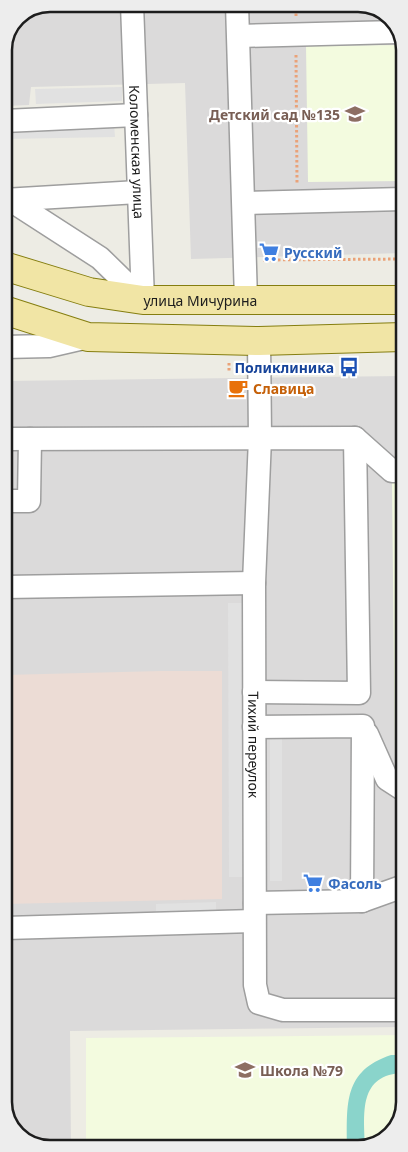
<svg xmlns="http://www.w3.org/2000/svg" width="408" height="1152" viewBox="0 0 408 1152" font-family="'Noto Sans',sans-serif">
<style>
.residential{fill:#dbdada}
.commercial{fill:#ecdcd5}
.education{fill:#f3fbdf}
.pitch{fill:#8ad4cb}
.parking{fill:#e1e1e1}
.lines{fill:none;stroke-linecap:round;stroke-linejoin:round}
.minor-casing{stroke:#9e9e9e;stroke-width:25}
.major-casing{stroke:#857e10;stroke-width:30}
.path{stroke:#eaa278;stroke-width:3;stroke-dasharray:2.5 2.5;stroke-linecap:butt}
.minor{stroke:#fff;stroke-width:22}
.major{stroke:#f1e5a5;stroke-width:28}
.labels{text-anchor:middle;dominant-baseline:central;stroke-width:4.5;stroke-linejoin:round;paint-order:stroke}
.education-label{font-size:14px;font-weight:bold;fill:#785e54;stroke:#fff;text-anchor:end}
.street-label{font-size:14px;fill:#1d1d1d;stroke:#fff}
.shop-label{font-size:14px;font-weight:bold;fill:#366cbe;stroke:#fff;text-anchor:start}
.transit-label{font-size:14px;font-weight:bold;fill:#164399;stroke:#fff;text-anchor:end}
.food-label{font-size:14px;font-weight:bold;fill:#c56008;stroke:#fff;text-anchor:start}
.rim{fill:none;stroke:#1d1d1d;stroke-width:2.5}
</style>
<rect width="100%" height="100%" fill="#edece4"/>
<!-- residential -->
<path class="residential" d="M51 4H361L386 14 403 38V253L191 259 185 83 31 87 29 105 4 106V48L18 17Z
M403 376 404 1027 70 1031 71 1148H47L20 1137 5 1114 4 381Z"/>
<!-- commercial -->
<path class="commercial" d="M161 671H222V899L5 904V675Z"/>
<!-- education -->
<path class="education" d="M403 45V181L308 182 306 46Z
M392 481H403L404 769H395Z
M404 1035V1101L395 1130 370 1147 86 1148V1038Z"/>
<!-- pitch -->
<path class="pitch" d="M391 1055H404V1073C358 1074 364 1113 365 1147H347C347 1104 343 1071 391 1055Z"/>
<!-- parking -->
<path class="parking" d="M122 87V101L36 104 35 89Z
M114 124 115 137 4 139V126Z
M228 603H244L245 877H229Z
M270 735H282V881H270Z
M216 902V913L156 915V904Z"/>
<g class="lines">
<defs>
<g id="minor">
<path id="s1" d="M132 4 143 300"/>
<path d="M237 4 246 300"/>
<path d="M239 36 398 32"/>
<path d="M4 121 136 115"/>
<path d="M4 196 100 258 143 300"/>
<path d="M4 200 138 192"/>
<path d="M244 203 403 199"/>
<path id="s2" d="M259 341 260 438 254 583 255 985 259 1003 283 1010H404"/>
<path d="M4 347 49 346 88 337"/>
<path d="M4 439 355 438 392 471H403"/>
<path d="M5 501H29L30 439"/>
<path d="M5 587 254 583"/>
<path d="M254 692 359 693 355 438"/>
<path d="M254 727 363 726 362 901 255 903"/>
<path d="M367 734 387 779 404 790"/>
<path d="M362 901 404 886"/>
<path d="M5 928 254 921"/>
</g>
<g id="major">
<path id="s3" d="M4 266 89 292 143 300H403"/>
<path d="M4 310 88 337 259 341 403 337"/>
</g>
</defs>
<!-- minor casing -->
<use href="#minor" class="minor-casing"/>
<!-- major casing -->
<use href="#major" class="major-casing"/>
<!-- path -->
<path class="path" d="M296 16V4
M296 55 297 183
M263 260 403 259
M229 363V371"/>
<!-- minor -->
<use href="#minor" class="minor"/>
<!-- major -->
<use href="#major" class="major"/>
</g>
<!-- icons -->
<defs>
<symbol id="school-bare" viewBox="-9 -9 18 18"><path d="M0-5L7-2L0 1L-7-2ZM-4 1L0 2.5L4 1V4Q0 6-4 4Z" fill="#8d6e63" stroke="#fff" stroke-width="2.5" paint-order="stroke"/></symbol>
<symbol id="supermarket-bare" viewBox="-9 -9 18 18"><path d="M-6-5.5h2.5l.6 2H6L4.5 2H-2.5L-4.4-4H-6ZM-1.5 3.2a1.3 1.3 0 1 0 .1 0ZM3 3.2a1.3 1.3 0 1 0 .1 0Z" fill="#3f7fe0" stroke="#fff" stroke-width="2.5" paint-order="stroke"/></symbol>
<symbol id="bus-bare" viewBox="-9 -9 18 18"><path d="M-5-6H5V4H4V6H2V4H-2V6H-4V4H-5ZM-3.5-4V0h7V-4ZM-3.5 1.2v1.5H-2V1.2ZM2 1.2v1.5H3.5V1.2Z" fill="#1a4fb4" stroke="#fff" stroke-width="2.5" paint-order="stroke"/></symbol>
<symbol id="cafe-bare" viewBox="-9 -9 18 18"><path d="M-5.5-4.5H6V0H3Q3 3.5 0 3.5H-2.5Q-5.5 3.5-5.5 0ZM3-3.2v2h1.7v-2ZM-6 4.5H4V6H-6Z" fill="#e8710a" stroke="#fff" stroke-width="2.5" paint-order="stroke"/></symbol>
</defs>
<g fill-rule="evenodd">
<use href="#school-bare" x="341" y="100" width="28" height="28"/>
<use href="#supermarket-bare" x="255" y="238" width="28" height="28"/>
<use href="#bus-bare" x="335" y="353" width="28" height="28"/>
<use href="#cafe-bare" x="224" y="374" width="28" height="28"/>
<use href="#supermarket-bare" x="299" y="869" width="28" height="28"/>
<use href="#school-bare" x="231" y="1056" width="28" height="28"/>
</g>
<g class="labels">
<!-- education labels -->
<g class="education-label">
<text x="340" y="114">Детский сад №135</text>
<text x="260" y="1070" text-anchor="start">Школа №79</text>
</g>
<!-- street labels -->
<g class="street-label">
<text stroke="none"><textPath href="#s1" startOffset="148">Коломенская улица</textPath></text>
<text stroke="none"><textPath href="#s3" startOffset="201">улица Мичурина</textPath></text>
<text stroke="none"><textPath href="#s2" startOffset="404">Тихий переулок</textPath></text>
</g>
<!-- shop labels -->
<g class="shop-label">
<text x="284" y="252">Русский</text>
<text x="328" y="883">Фасоль</text>
</g>
<!-- transit labels -->
<g class="transit-label">
<text x="334" y="367">Поликлиника</text>
</g>
<!-- food labels -->
<g class="food-label">
<text x="253" y="388">Славица</text>
</g>
</g>
<!-- crop -->
<path d="M0 0H408V1152H0ZM50 12H358A38 38 0 0 1 396 50V1102A38 38 0 0 1 358 1140H50A38 38 0 0 1 12 1102V50A38 38 0 0 1 50 12Z" fill="#ededed" fill-rule="evenodd"/>
<path class="rim" d="M50 12H358A38 38 0 0 1 396 50V1102A38 38 0 0 1 358 1140H50A38 38 0 0 1 12 1102V50A38 38 0 0 1 50 12Z"/>
</svg>
